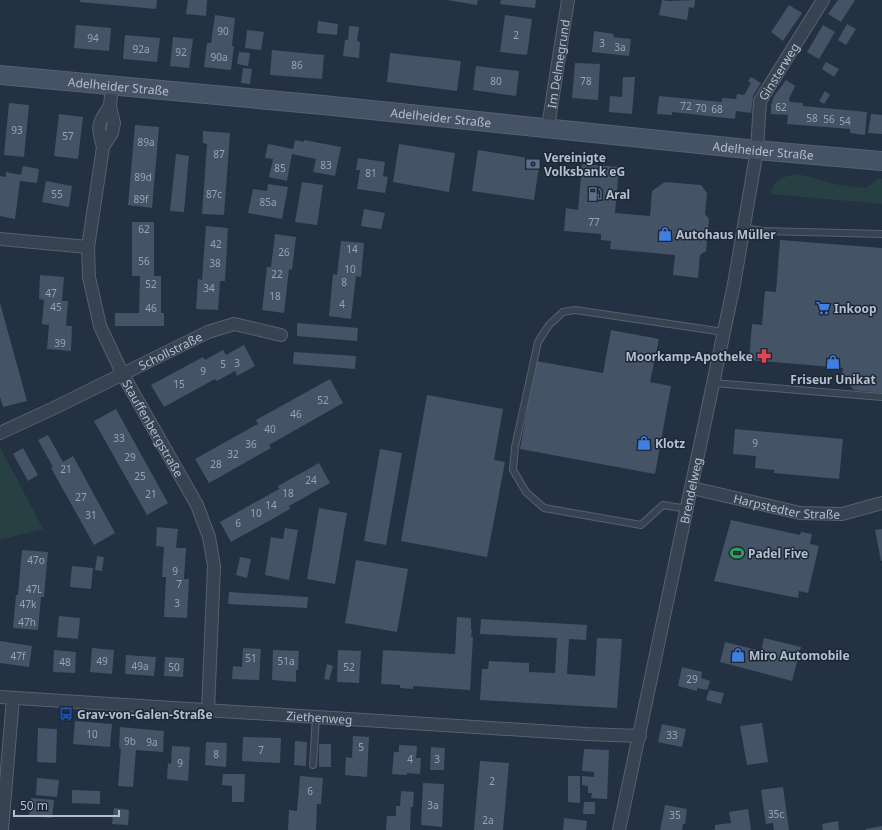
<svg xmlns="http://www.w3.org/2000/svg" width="882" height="830" viewBox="0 0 882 830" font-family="'Noto Sans',sans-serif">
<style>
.green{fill:#264043}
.building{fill:#455366}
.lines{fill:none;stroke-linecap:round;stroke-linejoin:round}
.service-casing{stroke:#56616f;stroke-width:8}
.minor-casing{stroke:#56616f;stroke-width:14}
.secondary-casing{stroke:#56616f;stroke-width:20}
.service{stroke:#384351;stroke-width:6}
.minor{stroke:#384351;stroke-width:12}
.secondary{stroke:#465265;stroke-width:18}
.labels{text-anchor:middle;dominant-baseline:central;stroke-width:3;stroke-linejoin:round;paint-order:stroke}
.number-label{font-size:10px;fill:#99a3b2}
.street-label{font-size:12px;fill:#b5becc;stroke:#1d2837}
.poi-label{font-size:12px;font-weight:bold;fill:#b5becc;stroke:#1d2837;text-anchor:start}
</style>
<rect width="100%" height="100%" fill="#243142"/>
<!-- green -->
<path class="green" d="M798 174 839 185 866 188 878 179H882V204L770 194C776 178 781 177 798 174Z
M0 447 43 529 0 540Z"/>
<!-- building -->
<path class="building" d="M80 0H157L156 9 80 2Z
M188 0H207L206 16 186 14Z
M447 0H478L477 5Z
M501 0H536L535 8 500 4Z
M662 0 668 1 695 0 694 8 689 7 687 20 659 15Z
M838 0H855L841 22 828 14Z
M789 5 802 13 783 41 771 32Z
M215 15 235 18 232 46H234L231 70 204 67 207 43H211Z
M505 15 532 19 527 55 500 52Z
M318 21 338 24 337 35 317 33Z
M847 24 856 29 846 45 838 40Z
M76 25 111 28 109 51 74 48Z
M823 25 835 32 819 59 807 52Z
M349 26 359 27 357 41 360 42 359 58 343 56 345 40H348Z
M247 30 264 32 261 50 245 48Z
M594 31 614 34 613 37 631 39 629 56 592 52Z
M125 35 160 38 157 62 123 59Z
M173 37 193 39 189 68 170 66Z
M272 50 324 55 322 79 270 75Z
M239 52 250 53 248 66 237 64Z
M390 53 461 61 457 91 387 82Z
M826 62 839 69 834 77 822 69Z
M575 63 600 64 598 100 572 98Z
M476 66 519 71 516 96 473 90Z
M243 68 252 69 250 84 241 83Z
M623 77H635L632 114 609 112 610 96 622 97Z
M751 77 761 83 753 96 751 113 736 111 735 119 672 112V115L657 114 659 96 722 102V98L736 99 737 94 744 95 751 83 748 81Z
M786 80 795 86 789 99 790 102 803 103V106L867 112 865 135 850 133V129L787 124 788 115 771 114V105L774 96Z
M825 91 830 95 824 104 819 101Z
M9 103 29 105 24 157 4 155Z
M59 114 83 117 78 159 54 156Z
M871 114 882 115V134L868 133Z
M135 125 159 127 152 208 128 205Z
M203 131 230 133 224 215 202 214 207 144 203 143Z
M295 140 304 142V140L341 147 335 176 313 172 316 159 292 154 287 181 269 177 273 159 265 158 268 144 293 149Z
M399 144 455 153 449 192 393 182Z
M478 150 540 160 534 200 472 191Z
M176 154 189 156 184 212 170 211Z
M358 158 385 162 383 176 388 177 385 193 357 189 360 170H356Z
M582 164 619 167 615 213 650 216 652 191 665 182 701 185 707 193 705 214 709 219 706 251 700 255 698 278 673 275 675 255 610 249 611 241 601 240V234L564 231 566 208 578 210Z
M23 166 39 169 37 183 20 181 15 219 0 216V176L6 177V172L21 175Z
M46 181 72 186 69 207 42 202Z
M302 182 323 185 317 225 295 222Z
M268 184 288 187 282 219 248 213 253 189 267 191Z
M364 209 385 213 381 229 361 226Z
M132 222H154V276H161V313H164V326H115V313H139L140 276H132Z
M206 226 228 228 225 281H220L218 310 196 309 198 279 202 280Z
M275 234 296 237 292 270 289 269 284 313 262 310 267 267H271Z
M780 240 882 248V393L854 390 842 377 843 368 749 360 752 324 762 325 765 291 776 292Z
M341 241 364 243 361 277 356 276 351 319 329 316 333 274 337 275Z
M40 275 64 277 62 301H68L66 326H72L71 351 47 349 49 325 42 324 44 300 39 299Z
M0 303 27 401 3 407 0 397Z
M297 323 358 328 357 341 297 336Z
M611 330 659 339 650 382 671 386 655 474 520 449 536 361 603 373Z
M244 345 255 366 237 376 235 371 217 381 215 379 164 407 151 385 203 357 205 360 223 350 226 355Z
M294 352 356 356 355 369 293 364Z
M330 379 343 403 269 445 271 448 209 483 195 459 258 424 256 420Z
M427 395 503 409 494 460 505 462 487 557 401 541Z
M116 409 168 503 147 515 94 421Z
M735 429 843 439 839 479 774 473V470L755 468 756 456 733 454Z
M48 435 63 462 73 456 115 533 94 545 51 468 53 467 38 440Z
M23 448 38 475 28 481 13 454Z
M380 449 402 453 386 545 364 541Z
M319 463 330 483 289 506 290 509 231 542 220 522 279 489 278 486Z
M319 508 347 513 335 584 307 579Z
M731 520 800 535 801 532 812 534 810 544 819 546 808 593 799 591 798 598 714 581Z
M157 527 178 529 176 548H186L184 579H189L187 618 164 617 166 577H162L164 547 156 546Z
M285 528 298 530 289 580 265 575 271 537 283 539Z
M882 529V561H881L875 530Z
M22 550 48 552 44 597H41L38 630 13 628 16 595H18Z
M97 556 104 557 102 571 95 570Z
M240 557 251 559 247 578 236 575Z
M356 560 408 569 397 632 345 623Z
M72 566 93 568 91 589 70 587Z
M229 592 308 597 307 608 228 604Z
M59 616 80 618 78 639 57 637Z
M457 617 471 618V629L472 630 471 637H473L470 690 413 686V689L400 688V685L381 684 383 650 455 654Z
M481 619 587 625 586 640 569 639 567 674 595 676 597 638 622 639 617 708 480 700 482 669H488L489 661 529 663V672L555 673 557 638 480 634Z
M764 638 801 647 792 681 720 662 725 642 761 651Z
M0 641 32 646 29 667 0 663Z
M92 648 114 650 112 674 90 672Z
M243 648 261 649 259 680 232 679 233 666 242 667Z
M54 650 76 652 75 673 53 672Z
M273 650 299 651 298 670H296V682L272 680Z
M338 650 361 651 359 683 337 682Z
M126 655 156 657 154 676 125 674Z
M165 657 184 658 183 677 164 676Z
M327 664 333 666 329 680 324 679Z
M682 667 702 672 701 678 710 681 707 690 697 688V691L678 686Z
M709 690 724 693 721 704 706 700Z
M75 721 112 724 110 747 73 744Z
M762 723 768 762 747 765 740 726Z
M662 724 686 729 682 747 658 742Z
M120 727 164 731 163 752 136 750 133 787 118 786 121 749 119 748Z
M38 728 57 729 56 763 37 762Z
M353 736 369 737 367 777 345 775 346 757 352 758Z
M243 737 281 738 280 763 242 761Z
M295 741 307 742 306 766 294 765Z
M206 742 227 743 226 767 205 765Z
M319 744H331V767H319Z
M399 745 417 746 416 758H421L420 774 407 773V775L392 774 394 752H399Z
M172 746 190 747 188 781 167 779 168 763 171 764Z
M431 747 445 748 444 770H430Z
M584 749 609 750 607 799 591 798 592 793H588V786L582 785V776L594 777V772L582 771Z
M480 761 509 763 503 830H474Z
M223 774H245L244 802H232V786L222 785Z
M300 776 323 778 321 804H317L316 830H288L289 810 297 811Z
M568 776H580V803L568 802Z
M37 778 59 780 57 797 36 795Z
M423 783 444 784 442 827 421 825Z
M783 787 789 830H774L773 823 766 824 761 790Z
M72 790 100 791V804L72 803Z
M401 791 414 792 413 807H411L410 830H386L387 816H396V806H400Z
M31 798 54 800 52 818 29 816Z
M584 802H595V814H583Z
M665 805 687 809 685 824H683L682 830H660Z
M114 808 129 810 128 825 112 824Z
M748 809 751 830H715V825L731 823 729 812Z
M564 818 587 821 586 830H563Z
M838 821 839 830H823L822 824Z
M882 826V830H866V829Z"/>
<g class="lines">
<defs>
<path id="service" d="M744 228 763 231 882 234
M714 383 882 397
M688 509 663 505 641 525 544 508 526 492 513 470 515 447 538 342 549 325 563 312 575 310 724 332
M313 765 316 717"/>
<g id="minor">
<path id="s1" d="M112 86 110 106 114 123 112 133 103 147 88 247 89 277 100 326 123 375 197 505 209 537 214 566 208 710"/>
<path id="s2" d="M548 127 568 0"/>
<path d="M103 147C97 126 97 124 110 106"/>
<path d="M0 239 88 247"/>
<path id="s3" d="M0 433 54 408 208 332 234 324 281 335"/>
<path id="s4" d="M692 488 800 513 842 514 882 503"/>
<path id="s5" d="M0 697 586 734 640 736"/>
<path d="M2 830 13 698"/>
<path id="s6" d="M619 830 734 284 757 150 760 101 823 0"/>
</g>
<g id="secondary">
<path id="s7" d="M0 75 323 105 757 150 882 161"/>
</g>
</defs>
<!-- service casing -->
<use href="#service" class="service-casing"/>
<!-- minor casing -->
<use href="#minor" class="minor-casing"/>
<!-- secondary casing -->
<use href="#secondary" class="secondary-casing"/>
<!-- service -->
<use href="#service" class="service"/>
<!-- minor -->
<use href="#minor" class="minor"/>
<!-- secondary -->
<use href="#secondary" class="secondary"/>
</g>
<!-- icons -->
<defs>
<symbol id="bank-bare" viewBox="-9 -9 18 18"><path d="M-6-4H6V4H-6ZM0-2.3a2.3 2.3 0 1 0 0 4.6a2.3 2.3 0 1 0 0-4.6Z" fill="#5c6f8a" stroke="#1d2837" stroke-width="2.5" paint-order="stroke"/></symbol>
<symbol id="fuel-bare" viewBox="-9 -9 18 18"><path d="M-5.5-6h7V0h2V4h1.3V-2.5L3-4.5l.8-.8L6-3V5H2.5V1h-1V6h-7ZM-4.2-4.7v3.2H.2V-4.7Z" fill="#5c6f8a" stroke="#1d2837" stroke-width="2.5" paint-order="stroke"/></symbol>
<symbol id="shop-bare" viewBox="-9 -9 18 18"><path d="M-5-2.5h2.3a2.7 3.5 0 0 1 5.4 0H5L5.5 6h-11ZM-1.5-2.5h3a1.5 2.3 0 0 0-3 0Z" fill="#3f7fe0" stroke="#1d2837" stroke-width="2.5" paint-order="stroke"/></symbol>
<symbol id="supermarket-bare" viewBox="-9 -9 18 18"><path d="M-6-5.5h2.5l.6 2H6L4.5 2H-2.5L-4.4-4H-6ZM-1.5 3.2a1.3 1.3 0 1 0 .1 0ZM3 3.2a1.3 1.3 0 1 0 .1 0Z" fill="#3f7fe0" stroke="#1d2837" stroke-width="2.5" paint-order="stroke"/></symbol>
<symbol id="pharmacy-bare" viewBox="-9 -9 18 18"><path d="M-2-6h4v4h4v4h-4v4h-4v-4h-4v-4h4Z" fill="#e0444e" stroke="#1d2837" stroke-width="2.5" paint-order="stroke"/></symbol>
<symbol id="stadium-bare" viewBox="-9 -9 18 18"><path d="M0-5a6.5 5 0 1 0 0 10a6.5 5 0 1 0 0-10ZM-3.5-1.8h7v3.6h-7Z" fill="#2e9e5b" stroke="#1d2837" stroke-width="2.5" paint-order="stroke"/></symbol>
<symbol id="bus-bare" viewBox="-9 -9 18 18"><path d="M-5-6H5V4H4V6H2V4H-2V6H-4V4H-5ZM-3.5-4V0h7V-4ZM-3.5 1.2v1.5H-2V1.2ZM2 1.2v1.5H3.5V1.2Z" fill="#1a4fb4" stroke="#1d2837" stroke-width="2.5" paint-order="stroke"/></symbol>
</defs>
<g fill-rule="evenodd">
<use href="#bank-bare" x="523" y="154" width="20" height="20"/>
<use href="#fuel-bare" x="585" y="184" width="20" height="20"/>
<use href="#shop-bare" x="655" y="224" width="20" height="20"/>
<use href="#supermarket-bare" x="813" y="298" width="20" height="20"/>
<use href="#pharmacy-bare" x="754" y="346" width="20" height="20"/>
<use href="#shop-bare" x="823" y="352" width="20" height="20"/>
<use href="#shop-bare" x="634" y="433" width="20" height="20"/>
<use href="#stadium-bare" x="727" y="543" width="20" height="20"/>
<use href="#shop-bare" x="728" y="645" width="20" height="20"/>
<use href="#bus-bare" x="56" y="704" width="20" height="20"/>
</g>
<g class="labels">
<!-- number labels -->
<g class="number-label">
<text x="223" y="31">90</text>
<text x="516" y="35">2</text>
<text x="93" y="38">94</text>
<text x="602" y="43">3</text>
<text x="620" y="47">3a</text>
<text x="141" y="49">92a</text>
<text x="181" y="52">92</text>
<text x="219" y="57">90a</text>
<text x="297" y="65">86</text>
<text x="496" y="81">80</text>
<text x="586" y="81">78</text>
<text x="686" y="106">72</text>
<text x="781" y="107">62</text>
<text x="701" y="108">70</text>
<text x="717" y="109">68</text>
<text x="812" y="118">58</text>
<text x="829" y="119">56</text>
<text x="845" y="121">54</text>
<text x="17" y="130">93</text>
<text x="68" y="136">57</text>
<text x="146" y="142">89a</text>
<text x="219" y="154">87</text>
<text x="326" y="165">83</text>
<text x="280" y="168">85</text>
<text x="371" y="173">81</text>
<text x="143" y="177">89d</text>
<text x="57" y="194">55</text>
<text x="214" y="194">87c</text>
<text x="141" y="199">89f</text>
<text x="268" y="202">85a</text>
<text x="594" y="222">77</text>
<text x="144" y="229">62</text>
<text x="216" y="244">42</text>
<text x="352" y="249">14</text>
<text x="284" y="252">26</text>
<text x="144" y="261">56</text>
<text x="215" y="263">38</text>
<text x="350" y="269">10</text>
<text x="277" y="274">22</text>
<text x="344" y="282">8</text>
<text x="151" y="284">52</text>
<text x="209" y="288">34</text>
<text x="51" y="293">47</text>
<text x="275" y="296">18</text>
<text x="342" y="304">4</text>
<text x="56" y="307">45</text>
<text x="151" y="308">46</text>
<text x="60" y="343">39</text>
<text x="237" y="363">3</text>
<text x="223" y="364">5</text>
<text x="203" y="371">9</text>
<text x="179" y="384">15</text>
<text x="323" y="400">52</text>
<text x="296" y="414">46</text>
<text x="270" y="429">40</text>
<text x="119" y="438">33</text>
<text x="755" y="443">9</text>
<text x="251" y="444">36</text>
<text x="233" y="454">32</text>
<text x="130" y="457">29</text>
<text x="216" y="464">28</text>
<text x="66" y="469">21</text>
<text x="140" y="476">25</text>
<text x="311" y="480">24</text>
<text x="288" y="493">18</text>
<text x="151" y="494">21</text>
<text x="81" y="497">27</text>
<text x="271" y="505">14</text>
<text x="256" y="513">10</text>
<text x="91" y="515">31</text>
<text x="238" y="523">6</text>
<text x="36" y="560">47o</text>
<text x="175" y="571">9</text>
<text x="179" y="584">7</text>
<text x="34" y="589">47L</text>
<text x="177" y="603">3</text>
<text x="28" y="604">47k</text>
<text x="27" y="622">47h</text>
<text x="18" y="656">47f</text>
<text x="251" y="658">51</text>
<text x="102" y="661">49</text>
<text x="286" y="661">51a</text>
<text x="65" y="662">48</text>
<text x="140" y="666">49a</text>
<text x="174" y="667">50</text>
<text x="349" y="667">52</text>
<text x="692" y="679">29</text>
<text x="92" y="734">10</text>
<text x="672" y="735">33</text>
<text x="130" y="741">9b</text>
<text x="152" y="742">9a</text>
<text x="361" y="747">5</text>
<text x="261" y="750">7</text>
<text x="216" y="754">8</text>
<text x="410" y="759">4</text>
<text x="437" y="759">3</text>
<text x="180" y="763">9</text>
<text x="492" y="781">2</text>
<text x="310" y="791">6</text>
<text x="433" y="805">3a</text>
<text x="776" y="814">35c</text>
<text x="675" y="815">35</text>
<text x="488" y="820">2a</text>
</g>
<!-- street labels -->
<g class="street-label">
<text stroke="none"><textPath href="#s2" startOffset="64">Im Delmegrund</textPath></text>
<text stroke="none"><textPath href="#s6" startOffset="778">Ginsterweg</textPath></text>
<text stroke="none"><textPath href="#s7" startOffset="119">Adelheider Straße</textPath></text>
<text stroke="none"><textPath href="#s7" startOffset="443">Adelheider Straße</textPath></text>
<text stroke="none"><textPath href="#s7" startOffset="767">Adelheider Straße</textPath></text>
<text stroke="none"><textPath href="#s3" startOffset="189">Schollstraße</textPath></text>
<text stroke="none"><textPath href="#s1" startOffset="361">Stauffenbergstraße</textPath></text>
<text stroke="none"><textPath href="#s6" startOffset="347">Brendelweg</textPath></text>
<text stroke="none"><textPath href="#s4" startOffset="97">Harpstedter Straße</textPath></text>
<text stroke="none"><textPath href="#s5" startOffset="320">Ziethenweg</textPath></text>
</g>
<!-- poi labels -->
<g class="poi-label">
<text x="544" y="157">Vereinigte<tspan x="544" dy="14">Volksbank eG</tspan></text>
<text x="606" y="194">Aral</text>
<text x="676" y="234">Autohaus Müller</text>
<text x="834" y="308">Inkoop</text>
<text x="753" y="356" text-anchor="end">Moorkamp-Apotheke</text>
<text x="833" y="379" text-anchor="middle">Friseur Unikat</text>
<text x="655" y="443">Klotz</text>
<text x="748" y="553">Padel Five</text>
<text x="749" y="655">Miro Automobile</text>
<text x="77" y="714">Grav-von-Galen-Straße</text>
</g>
</g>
<!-- scale -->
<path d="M14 810v6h105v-6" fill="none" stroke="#b5becc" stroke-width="2"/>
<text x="20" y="810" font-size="12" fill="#b5becc" stroke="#1d2837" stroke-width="3" paint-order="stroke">50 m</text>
</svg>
